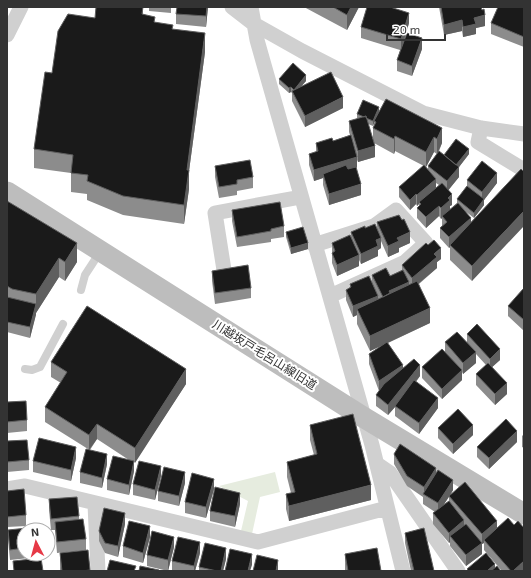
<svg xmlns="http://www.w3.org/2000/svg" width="531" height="578" viewBox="0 0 531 578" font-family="'Exo 2','Noto Sans JP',sans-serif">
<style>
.green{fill:#e6ecdf}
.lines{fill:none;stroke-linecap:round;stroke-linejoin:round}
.lane{stroke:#d0d0d0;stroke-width:8}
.street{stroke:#d0d0d0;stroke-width:15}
.secondary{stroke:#bdbdbd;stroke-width:21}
.wall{fill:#8c8c8c;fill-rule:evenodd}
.shaded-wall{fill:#5f5f5f}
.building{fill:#1a1a1a;stroke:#5f5f5f}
.labels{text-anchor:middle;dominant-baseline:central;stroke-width:4;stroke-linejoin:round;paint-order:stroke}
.street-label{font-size:12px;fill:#333;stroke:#fff}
</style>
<rect width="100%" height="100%" fill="#fff"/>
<!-- green -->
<path class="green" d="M275 472 280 492 260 497 252 534 241 531 248 501 219 486Z"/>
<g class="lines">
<!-- lane -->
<path class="lane" d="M81 290 85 275 100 252
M25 369 32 370 40 367 63 324"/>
<!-- street -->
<path class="street" d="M232 7 254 24 302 51 423 113 481 128 524 134
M251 7 257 40 372 445 403 571
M7 35 21 7
M481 128 478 142 524 170
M314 245 374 226 396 210 426 243 405 262 330 296
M224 270 215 213 301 197
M377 464 390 473 458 571
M7 489 25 486 258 542 387 508
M95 504 98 571"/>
<!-- secondary -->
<path class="secondary" d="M7 192 363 417 524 514"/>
</g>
<!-- wall -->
<path class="wall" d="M143 7V15L155 22 173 29 205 52 189 171V189L184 224 123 215 87 200V194L71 192V173L34 168V149L52 73 95 18Z
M149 7H171V13L149 11Z
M208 7 206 27 176 24V14Z
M304 7H359L347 30Z
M439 7H481L485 26 476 28V34L463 37 462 31 444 35Z
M524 7V47L491 34V23Z
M409 23 405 37 422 49 412 76 397 71V60L400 50 361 38V27Z
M279 79 306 81 301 86 343 108 305 127 292 101V93L291 92 289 93 279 84Z
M379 112 442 128V143L438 154 444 155 469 154 459 167V177L448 190 452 205 450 206V209L457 203V199L467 186V180L497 183 484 200V205L474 218 465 211 471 222 521 169 472 281 450 260V247L449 248 440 238V228L442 226V218L441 219 439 216 426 228 417 218V208L419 206V204L417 206 416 204 410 210 399 197V187L424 166 395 151 394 154 374 143 375 157 358 162 357 160V167L356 168 361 195 329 205 323 185V178L314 181 309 165V154L316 152V143L333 141 350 135 349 132V121L357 119V114ZM374 123V125L373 128V141L368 124 373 126ZM434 152 437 154 428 166V169L426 167ZM436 183 439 185 436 188Z
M215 166 253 177V188L237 191V195L219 198 215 177Z
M7 201 77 262 65 281 59 277 36 313 30 338 7 332Z
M232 210 284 226V237L271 239V242L237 247 232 221Z
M377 222 410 243 399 248V252L388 257 381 241V248L378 250V256L361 264 359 260V266L337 276 332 263V243L351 237V232L365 228 377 229Z
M286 232 308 249 291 254 286 237Z
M441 259 437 262V268L419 284 430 323 388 343 403 369 420 376 416 382 438 408 419 434 395 416V407L388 415 376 406V395L379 391 369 364V354L381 346 370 351 357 324V315L353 317 346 300V290L350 288V284L372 282V275L390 276 402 270V265Z
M212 271 251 288V298L215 304 212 281Z
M524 290V331L508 316V306Z
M467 334 500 360 492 367 507 394 495 405 476 385V374L486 365 476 354V363L463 374 462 372V380L442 399 422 378V367L445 352V342H467Z
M51 362 186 384 134 463V471L129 495 107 490V479L129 460 97 439 90 450 107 464 102 488 80 483V472L88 449 45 422V407L61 383 51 377Z
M7 402 27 420V431L7 433Z
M310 425 371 500 289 521 286 509V494L291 493 287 477V462L314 455 310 440Z
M438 428 473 435 453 454 438 438Z
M524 434V448L522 447V436Z
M7 441 29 460V470L7 472Z
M517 442 489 469 477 457V447Z
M394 454 436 473 453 490 451 494 497 527 524 571H502L484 550V543L482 544V554L466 566 450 546V542L449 543 433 524V513L435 512 423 504V497L407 486 394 464ZM449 497V501L444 504Z
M76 458 71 481 33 472V461Z
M161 476 155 500 133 495V484Z
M185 483 179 506 158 501V491Z
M214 489 206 518 185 513V502Z
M7 491 26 515V526L7 527Z
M49 499 79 516V520L86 539V550L57 553 55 530H51L49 510Z
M240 504 235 527 210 521V511Z
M125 524 118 557 105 553 99 541V531Z
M8 530H24V554H39V557L10 560 8 540Z
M405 533 434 571H411L405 543Z
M150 537 143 563 123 557V546Z
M174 547 168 571 147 566V555Z
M88 550 90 571H60V553Z
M200 553 195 571H172V561Z
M345 554 381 571H345Z
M226 559 223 571H199V567Z"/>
<!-- shaded-wall -->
<path class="shaded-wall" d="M207 7H208L206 27V16Z
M351 7H359L347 30V15Z
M409 13V23L401 50V39Z
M485 15V26L476 28V34L463 37V27L474 18Z
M462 20V31L444 35V25Z
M205 33V52L189 171V189L184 224V205L187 170Z
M422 38V49L412 76V66Z
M306 75V81L294 95V90Z
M291 87V92L289 93V88Z
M343 97V108L305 127V116Z
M379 107V112L374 121V123L373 126V121Z
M442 128V143L437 154V139Z
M395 136V151L394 154V139Z
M434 137V152L426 167V152Z
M375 146V157L358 162V151Z
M469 149V154L459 167V177L447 192V181L455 166Z
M357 157V167L324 178 323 174V178L314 181V170Z
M497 173V183L484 200V205L474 218V213L482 201V192Z
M436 179V190L419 202V204L417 206V195Z
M361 184V195L329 205V194Z
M416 194V204L410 210V200Z
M452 194V205L450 206V211L442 216V218L441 219V208L448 198Z
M439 206V216L426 228V217Z
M524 211V226L472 281V266Z
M471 218V229L450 245V247L449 248V237Z
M410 232V243L399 248V252L388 257V246L397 238Z
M381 238V248L378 250V256L361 264V254L376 240Z
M77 243V262L65 281V262Z
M308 243V249L291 254V248Z
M441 248V259L437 262V268L412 289V278L434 254Z
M359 255V266L337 276V265Z
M59 258V277L36 313V294Z
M409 282V293L390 304 389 291Z
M378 296V306L357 309V315L353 317V306Z
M36 304V315L30 338V327Z
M430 308V323L370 351V336Z
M500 349V360L490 369V359Z
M476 352V363L463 374V363Z
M403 365V375L379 391V381Z
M420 365V376L396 406H395V407L388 415V405Z
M186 369V384L135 463V448Z
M462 370V380L442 399V389Z
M507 383V394L495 405V394Z
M438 398V408L419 434V423Z
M97 424V439L89 450V435Z
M473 425V435L453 454V444Z
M517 431V442L489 469V458Z
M76 447V458L71 481V470Z
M107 454V464L102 488V478Z
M134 461V471L129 495V485Z
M161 466V476L155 500V490Z
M436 468V479L424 494V487Z
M185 472V483L179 506V496Z
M214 479V489L206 518V507Z
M453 480V490L438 514V503Z
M371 485V500L289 521V506Z
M240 493V504L235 527V516Z
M125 513V524L118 557V546Z
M464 520V531L450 536V542L449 543V533Z
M497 521V531L484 540V543L482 544V534Z
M150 526V537L143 563V553Z
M174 537V547L168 571V560Z
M200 542V553L195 571H194V566Z
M482 543V554L466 566V555Z
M226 548V559L223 571H221Z
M252 554V565L250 571H248Z
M278 560V571H276Z
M524 561V571H513Z
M495 564V569L493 571H487Z"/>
<!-- building -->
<path class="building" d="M96 7H143L142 14 155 17 154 22 173 25 172 29 205 33 187 170H189L184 205 123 196 87 181 88 175 71 173 73 155 34 149 45 72 52 73 58 31 68 14 95 18Z
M177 7H207L206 16 176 14Z
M333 7H351L347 15Z
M367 7H390L409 13 401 39 361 27Z
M441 7H481L482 10 484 9 485 15 474 18 476 24 463 27 462 20 444 25Z
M498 7H524V37L491 23Z
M407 33 422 38 412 66 397 60Z
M293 63 306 75 294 90 291 87 289 88 279 79Z
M331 72 343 97 305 116 292 91Z
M386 99 442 128 437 139 434 137 426 152 395 136 394 139 373 128 376 122 374 121Z
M363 100 379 107 373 121 366 118V116L364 117 357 114Z
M366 116 375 146 358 151 349 121Z
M351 135 357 157 314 170 309 154 318 151 316 143 332 138 333 141Z
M456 139 469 149 456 165 444 155Z
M439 151 459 167 447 181 428 166Z
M250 160 253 177 237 180V184L219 187 215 166Z
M482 161 497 173 482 192 467 180Z
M346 165 348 169 356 167 361 184 329 194 323 174Z
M424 165 436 179 417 195 416 194 410 200 399 187Z
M521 169 524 172V211L472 266 450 245Z
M442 183 452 194 448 198 450 200 441 208 439 206 426 217 417 208 421 204 419 202Z
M467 186 484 199 474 213 457 199Z
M7 201 77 243 65 262 59 258 36 294 12 289 7 286Z
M280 202 284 226 271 229V231L237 237 232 210Z
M458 203 471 218 449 237 440 228 447 222 442 216Z
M399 215 402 220 404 219 410 232 397 238 399 241 388 246 377 222Z
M375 224 381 238 376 240 378 246 361 254 351 232 365 226V228Z
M303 227 308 243 291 248 286 232Z
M350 235 359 255 337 265 332 253 335 251 332 243Z
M434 240 441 248 434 254 437 257 412 278 402 265 426 243 428 245Z
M248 265 251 288 215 293 212 271Z
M386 268 390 276 403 270 409 282 389 291 390 293 383 297 372 275Z
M369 276 378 296 353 306 346 290 351 287 350 284Z
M417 281 430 308 370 336 357 309Z
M523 289 524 290V320L508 306Z
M7 297 36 304 30 327 7 322Z
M87 306 186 369 135 448 97 424 89 435 45 407 67 372 51 362Z
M477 324 500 349 490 359 467 334Z
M457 332 476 352 463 363 445 342Z
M387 342 403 365 379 381 369 354Z
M442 349 462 370 442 389 422 367Z
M414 359 420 365 388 405 376 395 384 384Z
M488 363 507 383 495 394 476 374Z
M414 380 438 398 419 423 395 406Z
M26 401 27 420 7 422V402Z
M458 409 473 425 453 444 438 428Z
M353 414 371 485 289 506 286 494 295 492 287 462 317 454 310 425Z
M506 419 517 431 489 458 477 447Z
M39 438 76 447 71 470 33 461Z
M27 440 29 460 7 462V441Z
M400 444 436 468 424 487 407 476 394 454Z
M86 449 107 454 102 478 80 472Z
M113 456 134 461 129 485 107 479Z
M139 461 161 466 155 490 133 484Z
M164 467 185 472 179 496 158 491Z
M438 470 453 480 438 503 423 494Z
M192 473 214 479 206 507 185 502Z
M465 482 497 521 482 534 449 496Z
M215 487 240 493 235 516 210 511Z
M24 489 26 515 7 517V491Z
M77 497 79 516 51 519 49 499Z
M449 501 464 520 449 533 433 513Z
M104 508 125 513 118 546 105 543 99 531Z
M508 518 514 525 518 521 524 528V561L513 571H511L484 540Z
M83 519 86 539 57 542 55 522Z
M129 521 150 526 143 553 123 546Z
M466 524 482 543 466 555 450 536Z
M37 527V530H24V548L10 550 8 530Z
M424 528 434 571H414L405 533Z
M152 531 174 537 168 560 147 555Z
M178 537 200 542 194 566 172 561Z
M205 543 226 548 221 571H217L199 567Z
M377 548 381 571H348L345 554Z
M230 549 252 554 248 571H225Z
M88 550 90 570 82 571H62L60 553Z
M486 553 495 564 487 571H469L467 569Z
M257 555 278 560 276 571H253Z
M41 558 43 571H14L13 561Z
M110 560 136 566 134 571H107Z
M140 566 159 570 158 571H139Z
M497 566 501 571H491Z"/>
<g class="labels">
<!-- street labels -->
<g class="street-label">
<text transform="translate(265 354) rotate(32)">川越坂戸毛呂山線旧道</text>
</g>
</g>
<!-- border -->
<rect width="531" height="578" fill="none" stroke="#333333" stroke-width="16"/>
<!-- north arrow -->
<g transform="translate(36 542) rotate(354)"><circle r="19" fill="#ffffff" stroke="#adadad"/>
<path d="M0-3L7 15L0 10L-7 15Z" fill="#e63946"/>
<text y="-6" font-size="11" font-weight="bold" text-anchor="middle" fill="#333333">N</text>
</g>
<!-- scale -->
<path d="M387 34v6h58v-6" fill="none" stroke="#333333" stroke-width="2"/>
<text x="393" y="34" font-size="12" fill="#333333" stroke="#ffffff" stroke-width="3" paint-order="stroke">20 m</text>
</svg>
